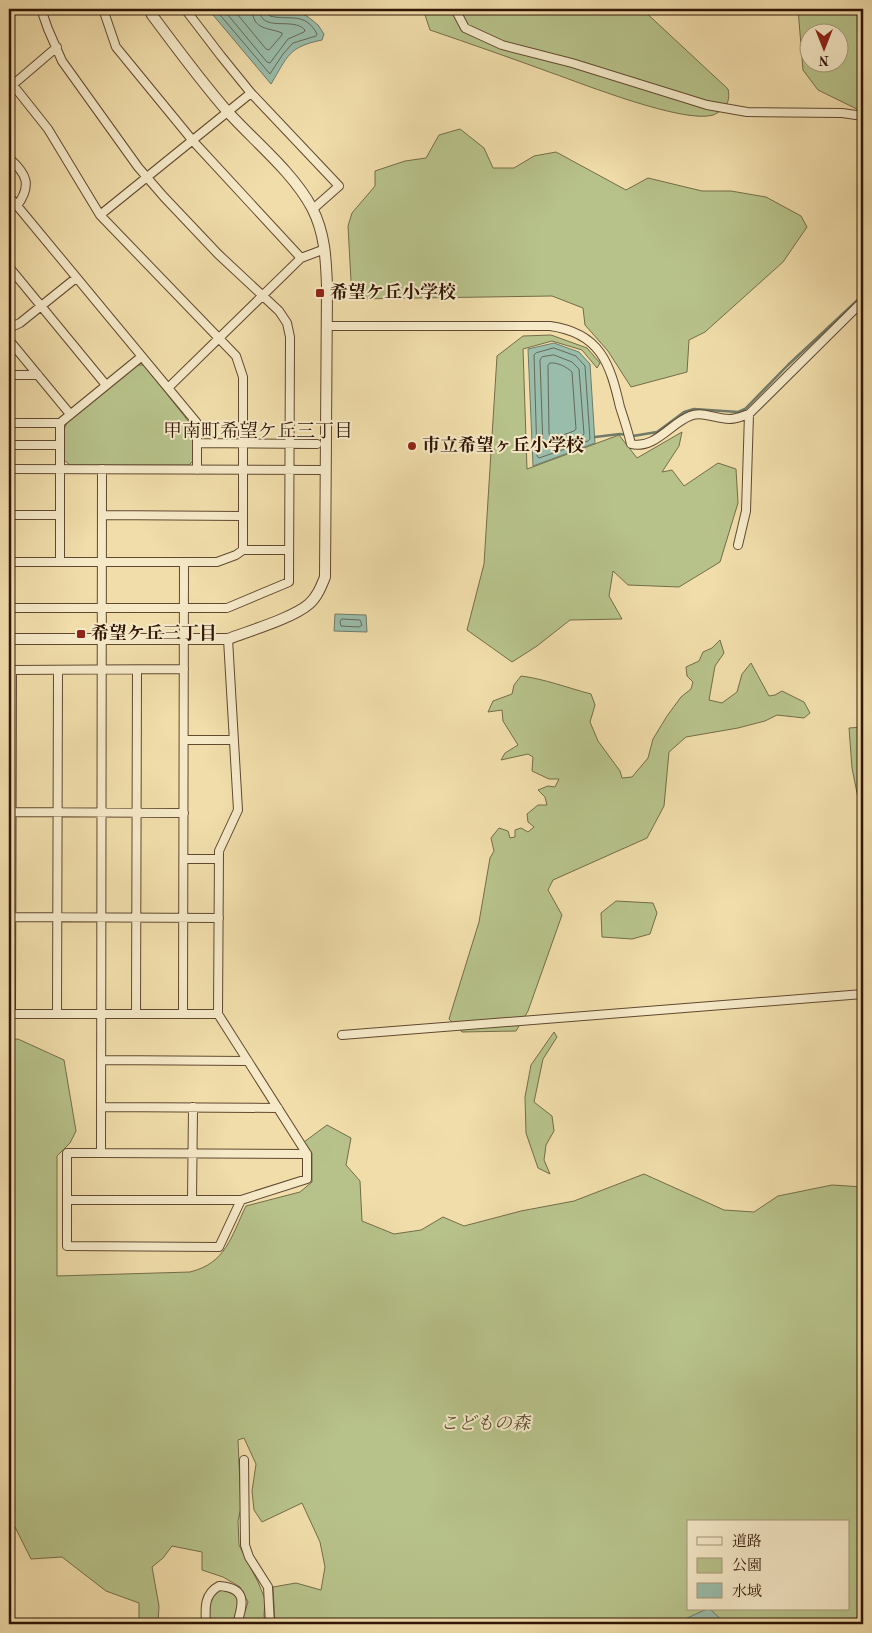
<svg xmlns="http://www.w3.org/2000/svg" width="872" height="1633" font-family="'Old Standard TT','Noto Serif JP',serif">
	<style>
		.green { fill: #b7c28a; stroke: #746c48; fill-rule: evenodd }
		.water { fill: #9abcaa; stroke: #707a68 }
		.lines { fill: none; stroke-linecap: round; stroke-linejoin: round }
		.shore { stroke: #666958; stroke-width: 1 }
		.stream { stroke: #707a68; stroke-width: 2.5 }
		.minor-casing { stroke: #61482f; stroke-width: 10 }
		.tertiary-casing { stroke: #61482f; stroke-width: 12 }
		.minor { stroke: #f5e9c8; stroke-width: 8 }
		.tertiary { stroke: #f5e9c8; stroke-width: 10 }
		.poi-dot { fill: #8f2418; stroke: #f5e9c8; stroke-width: 2 }
		.labels { text-anchor: middle; dominant-baseline: central; stroke-width: 4; stroke-linejoin: round; paint-order: stroke }
		.poi-label { font-size: 18px; font-weight: bold; fill: #311606; stroke: #f5e9c8; text-anchor: start }
		.park-label { font-size: 18px; font-style: italic; fill: #594a2e; stroke: #f5e9c8 }
		.neighbourhood-label { font-size: 19px; fill: #311606; stroke: #f5e9c8 }
	</style>
	<rect width="100%" height="100%" fill="#f0ddaa"/>
	<filter id="stains"><feTurbulence type="fractalNoise" baseFrequency=".004" numOctaves="4"/><feColorMatrix values="0 0 0 0 .2 0 0 0 0 .09 0 0 0 0 .02 0 0 0 .5 -.17"/></filter>
	<radialGradient id="worn" r=".72"><stop offset=".6" stop-color="#630" stop-opacity="0"/><stop offset="1" stop-color="#630" stop-opacity=".3"/></radialGradient>
	<path class="green" d="M 423,9 L 642,9 L 728,89 C 731,102 725,110 713,115 C 684,124 583,84 552,73 C 511,58 471,44 430,30 Z
		M 798,9 L 863,9 L 863,112 L 818,90 L 803,70 ZM 810,32 L 840,32 L 840,62 L 810,62 Z
		M 460,129 L 484,148 L 493,168 L 514,168 L 534,156 L 556,152 L 626,190 L 648,178 L 702,191 L 731,191 L 766,197 L 801,216 L 807,227 L 783,262 L 705,332 L 689,340 L 687,372 L 631,387 L 608,351 L 585,325 L 583,308 L 552,296 L 352,299 L 348,226 L 352,213 L 375,186 L 375,171 L 405,161 L 426,158 L 439,135 Z
		M 551,335 L 587,348 L 600,363 L 597,368 L 582,350 L 552,341 L 523,349 L 527,469 L 619,435 L 637,458 L 682,432 L 679,446 L 662,472 L 672,470 L 684,486 L 718,463 L 736,469 L 738,503 L 720,562 L 679,587 L 628,585 L 613,571 L 609,596 L 622,619 L 570,620 L 537,646 L 512,662 L 467,630 L 484,564 L 497,356 L 523,336 Z
		M 136,365 L 144,365 L 189,422 L 193,431 L 193,461 L 189,465 L 70,465 L 64,460 L 64,429 L 68,421 Z
		M 720,640 L 724,653 L 715,666 L 709,700 L 722,703 L 737,692 L 742,674 L 751,663 L 769,696 L 775,695 L 782,691 L 804,702 L 810,713 L 804,718 L 777,715 L 765,721 L 738,728 L 686,737 L 669,752 L 664,806 L 647,838 L 553,880 L 548,890 L 562,915 L 528,1011 L 516,1031 L 462,1032 L 449,1019 L 479,922 L 490,858 L 494,851 L 491,838 L 499,828 L 508,831 L 510,838 L 515,837 L 515,830 L 521,828 L 528,832 L 534,827 L 528,822 L 527,814 L 538,805 L 547,805 L 545,797 L 538,790 L 548,786 L 555,787 L 559,779 L 549,779 L 532,771 L 533,757 L 528,754 L 501,760 L 505,753 L 518,745 L 503,721 L 502,710 L 488,712 L 493,701 L 512,694 L 514,685 L 521,676 C 545,679 568,688 591,694 L 595,705 L 590,722 L 598,741 L 620,771 L 622,778 L 632,777 L 648,758 L 653,739 L 667,716 L 681,697 L 691,689 L 693,682 L 687,676 L 686,667 L 699,661 L 703,652 L 712,648 Z
		M 863,727 L 863,817 L 861,813 L 852,768 L 849,728 Z
		M 616,901 L 653,903 L 657,913 L 650,934 L 632,939 L 602,937 L 601,913 Z
		M 554,1032 L 557,1037 L 543,1059 L 534,1102 L 552,1116 L 554,1131 L 546,1145 L 544,1160 L 550,1174 L 538,1168 L 526,1133 L 525,1097 L 531,1065 Z
		M 18,1039 L 64,1060 L 76,1131 L 70,1143 L 57,1156 L 57,1276 L 190,1272 C 226,1263 231,1237 246,1206 L 300,1192 L 312,1182 L 312,1153 L 304,1142 L 327,1125 L 351,1138 L 346,1165 L 360,1181 L 362,1221 L 394,1234 L 421,1230 L 443,1217 L 464,1226 L 521,1211 L 574,1201 L 644,1174 L 724,1210 L 754,1212 L 778,1196 L 832,1185 L 863,1187 L 863,1624 L 275,1624 L 273,1587 L 296,1583 L 321,1590 L 325,1567 L 320,1542 L 302,1503 L 262,1522 L 254,1510 L 252,1491 L 256,1464 L 244,1438 L 238,1440 L 241,1508 L 238,1521 L 239,1545 L 258,1582 L 265,1599 L 264,1616 L 266,1624 L 241,1624 L 248,1602 L 240,1587 L 223,1577 L 202,1570 L 202,1552 L 172,1546 L 163,1558 L 152,1567 L 159,1606 L 158,1624 L 139,1624 L 139,1603 L 106,1591 L 62,1557 L 31,1559 L 15,1527 L 9,1529 L 9,1040 ZM 688,1522 L 848,1522 L 848,1609 L 688,1609 Z
		M 224,1589 L 236,1594 L 239,1606 L 233,1620 L 233,1624 L 209,1624 L 209,1598 L 215,1592 Z"/>
	<path class="water" d="M 208,9 L 263,9 L 276,12 L 298,12 L 307,16 L 318,25 L 324,34 L 322,40 C 288,47 288,56 271,84 Z
		M 554,343 L 579,352 L 590,364 L 595,443 L 533,466 L 528,349 Z
		M 335,614 L 366,615 L 367,632 L 334,631 Z
		M 707,1609 L 710,1609 L 726,1624 L 685,1624 L 685,1619 Z"/>
	<g class="lines">
		<path class="shore" d="M 215,9 L 270,74 L 283,54 L 293,43 L 316,36 L 317,34 C 305,11 289,21 270,16 L 266,13 L 265,9
			M 223,9 L 267,62 L 270,63 L 288,39 L 304,32 L 305,30 C 293,16 261,34 259,9
			M 233,9 L 266,49 L 269,50 L 282,35 L 282,33 C 268,27 253,31 252,9
			M 554,348 L 576,356 L 585,366 L 590,439 L 588,441 L 539,458 L 537,456 L 534,355 L 536,353 Z
			M 554,355 L 572,362 L 579,369 L 584,434 L 582,436 L 545,449 L 543,447 L 540,360 L 542,357 Z
			M 550,363 C 557,362 567,367 572,372 L 576,429 L 574,431 L 552,439 L 550,437 L 549,433 L 548,366 Z
			M 342,619 L 360,620 L 362,625 L 359,627 L 341,626 L 340,622 Z"/>
		<path class="stream" d="M 595,437 L 620,434 L 633,436 L 657,432 L 684,412 L 694,409 L 738,412 L 745,409 L 788,365 L 863,295"/>
		<defs>
			<path id="minor" d="M 103,9 L 116,47 L 193,141 L 301,258
				M 185,9 L 221,56 L 251,93 L 339,186 L 313,209
				M 455,9 L 465,28 L 502,45 L 572,63 L 707,105 L 747,112 L 842,113 L 863,116
				M 9,80 L 48,129 L 100,215 L 236,356 L 243,377 L 243,550
				M 9,88 L 57,47
				M 9,158 C 27,174 32,185 17,206
				M 9,196 L 197,423 L 197,470
				M 100,215 L 251,93
				M 9,267 L 106,385
				M 326,326 L 550,326 C 600,333 610,363 620,407 C 624,419 628,431 631,444 C 654,450 671,423 690,416 C 703,411 716,419 729,419 C 737,419 742,416 749,414 L 863,301
				M 9,328 L 20,323 L 76,278
				M 9,340 L 70,414
				M 9,375 L 38,375
				M 168,388 L 301,258 L 325,249
				M 9,423 L 60,423
				M 197,443 L 317,444
				M 9,445 L 60,445
				M 9,469 L 326,470
				M 102,469 L 101,1153 L 67,1153 L 67,1246 L 219,1247 L 241,1200 L 307,1179 L 307,1154 L 218,1014 L 219,851 L 238,810 L 228,639
				M 9,515 L 60,515
				M 102,515 L 243,516
				M 738,545 L 746,511 L 749,414
				M 9,562 L 217,562 L 236,555 L 243,550 L 289,550
				M 60,562 L 60,423 L 141,357
				M 9,608 L 227,608 L 289,582 L 290,337 L 287,323 L 279,311 L 218,254 L 164,197 L 138,167 L 62,61 L 48,29 L 41,9
				M 9,670 L 184,669
				M 184,740 L 234,740
				M 9,812 L 184,813
				M 184,859 L 218,859
				M 9,917 L 219,918
				M 9,1014 L 218,1014
				M 11,1014 L 12,670
				M 57,1014 L 58,670
				M 136,1014 L 137,670
				M 183,1014 L 184,562
				M 342,1035 L 863,994
				M 102,1060 L 248,1061
				M 102,1107 L 278,1108
				M 101,1153 L 307,1154
				M 67,1200 L 241,1200
				M 192,1200 L 193,1107
				M 244,1460 L 245,1545 L 249,1557 L 268,1587 L 270,1624
				M 206,1624 C 205,1608 204,1594 219,1586 C 248,1588 243,1604 237,1624"/>
			<path id="tertiary" d="M 9,639 L 228,639 C 249,631 293,618 309,604 C 317,597 321,587 325,577 L 327,286 C 326,259 325,233 312,208 C 293,172 254,141 227,111 C 200,80 176,47 152,15 L 150,9"/>
		</defs>
		<use href="#minor" class="minor-casing"/>
		<use href="#tertiary" class="tertiary-casing"/>
		<use href="#minor" class="minor"/>
		<use href="#tertiary" class="tertiary"/>
	</g>
	<g class="poi-dot">
		<rect x="315" y="288" width="10" height="10" rx="2.5"/>
		<circle cx="412" cy="446" r="5"/>
		<rect x="76" y="629" width="10" height="10" rx="2.5"/>
	</g>
	<g class="labels">
		<g class="poi-label">
			<text x="330" y="293">希望ケ丘小学校</text>
			<text x="422" y="446">市立希望ヶ丘小学校</text>
			<text x="91" y="634">希望ケ丘三丁目</text>
		</g>
		<g class="park-label">
			<text x="485" y="1424">こどもの森</text>
		</g>
		<g class="neighbourhood-label">
			<text x="258" y="432">甲南町希望ケ丘三丁目</text>
		</g>
	</g>
	<rect width="872" height="1633" fill="none" stroke="#f0ddaa" stroke-width="30"/>
	<rect x="10" y="10" width="852" height="1613" fill="none" stroke="#311606" stroke-width="2.5"/>
	<rect x="15" y="15" width="842" height="1603" fill="none" stroke="#311606"/>
	<rect x="687" y="1520" width="162" height="90" fill="#f5e9c8" stroke="#a7957a"/>
	<rect x="697" y="1537" width="25" height="8" fill="#f5e9c8" stroke="#a7957a"/>
	<text x="732" y="1546" font-size="15" fill="#311606">道路</text>
	<rect x="697" y="1558" width="25" height="15" fill="#b7c28a" stroke="#a7957a"/>
	<text x="732" y="1570" font-size="15" fill="#311606">公園</text>
	<rect x="697" y="1583" width="25" height="15" fill="#9abcaa" stroke="#a7957a"/>
	<text x="732" y="1596" font-size="15" fill="#311606">水域</text>
	<g transform="translate(824 48) rotate(180)"><circle r="24" fill="#f5e9c8" stroke="#a7957a"/>
	<path d="M0-4L9 19L0 12L-9 19Z" fill="#8f2418"/>
	<text y="-8" font-size="14" font-weight="bold" text-anchor="middle" fill="#311606">N</text>
	</g>
	<rect width="100%" height="100%" filter="url(#stains)"/>
	<rect width="100%" height="100%" fill="url(#worn)"/>
</svg>
